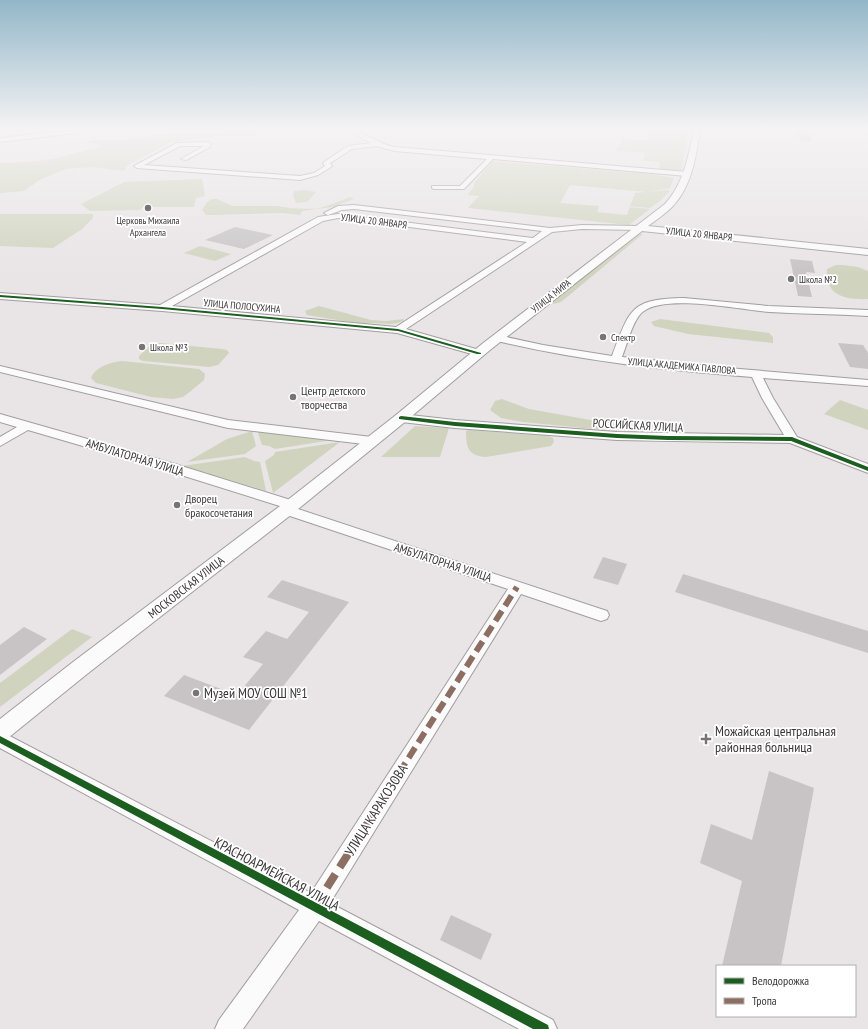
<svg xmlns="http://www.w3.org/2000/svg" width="868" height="1029" font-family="'PT Sans Narrow',sans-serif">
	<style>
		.green { fill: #d0d4bf }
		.building { fill: #c8c4c6 }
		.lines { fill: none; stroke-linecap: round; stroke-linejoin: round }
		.minor-casing { stroke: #a29ea0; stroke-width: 2 }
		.major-casing { stroke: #a29ea0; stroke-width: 2 }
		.minor { fill: #fcfbfb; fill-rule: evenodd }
		.major { fill: #fcfbfb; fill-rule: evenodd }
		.quiet-far1 { stroke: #8d6e63; stroke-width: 6; stroke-dasharray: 12 6; stroke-linecap: butt }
		.quiet { stroke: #8d6e63; stroke-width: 8; stroke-dasharray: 16 8; stroke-linecap: butt }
		.cycleway-casing { stroke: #fff; stroke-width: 2 }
		.cycleway { fill: #1b5e20; fill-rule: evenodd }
		.poi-dot { fill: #777475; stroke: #fff; stroke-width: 1.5 }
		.labels { text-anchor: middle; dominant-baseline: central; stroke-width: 3.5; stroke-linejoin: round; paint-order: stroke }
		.far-poi-label { font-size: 10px; fill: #3a3738; stroke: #fff; text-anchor: start }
		.far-street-label { font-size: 10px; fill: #3a3738; stroke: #fff }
		.poi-label { font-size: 12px; fill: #3a3738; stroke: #fff; text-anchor: start }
		.street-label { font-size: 12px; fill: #3a3738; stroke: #fff }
		.near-poi-label { font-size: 14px; fill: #3a3738; stroke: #fff; text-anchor: start }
		.near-street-label { font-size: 14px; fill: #3a3738; stroke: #fff }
	</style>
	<rect width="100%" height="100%" fill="#e9e4e6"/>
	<path class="green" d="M 234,130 L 325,130 L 316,131 L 280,131 L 247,136 L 216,136 L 176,142 L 170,143 L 126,166 L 126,169 L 122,171 L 91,167 L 66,169 L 41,179 L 24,191 L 0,193 L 0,163 L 27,162 L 53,159 L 100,147 L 100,145 L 84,142 L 97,139 L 104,140 L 122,140 L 159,134 L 228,132 Z
		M 645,130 L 686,130 L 685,131 L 688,133 L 681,171 L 659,170 L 660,162 L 643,161 L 645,153 L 617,151 L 622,139 L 648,140 L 652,130 Z
		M 493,161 L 651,174 L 674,178 L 670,188 L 647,192 L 570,185 L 560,203 L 599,206 L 597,212 L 627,215 L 630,207 L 650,209 L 629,225 L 468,208 L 479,196 L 467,195 L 474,187 L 474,183 Z
		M 202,179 L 205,196 L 196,198 L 194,207 L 143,207 L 140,210 L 90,211 L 81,204 L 124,182 Z
		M 305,190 L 316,192 L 307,202 L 296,203 L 293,195 L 294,191 Z
		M 667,190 L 670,191 L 660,201 L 650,208 L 630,206 L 635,193 Z
		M 350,197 L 354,199 L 333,207 L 302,211 L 300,215 L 282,213 L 213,215 L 206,215 L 202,210 L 207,202 L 212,199 L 217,199 L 233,206 L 278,206 C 283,208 315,210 320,208 C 330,205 340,201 350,197 Z
		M 0,214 L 93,214 L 93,218 L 82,229 L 53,248 L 0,246 Z
		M 639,234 L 643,234 L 561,302 L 553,304 L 551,302 Z
		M 200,246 L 231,254 L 215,261 L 184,253 Z
		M 843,265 L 858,267 L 868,271 L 868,299 C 845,300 825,296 827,269 L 836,265 Z
		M 319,306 L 371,320 L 386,321 L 404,319 L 403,321 C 392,326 384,323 372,323 C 350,324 329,318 307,315 L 305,311 Z
		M 660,319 L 769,333 L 773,337 L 773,343 L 688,334 L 654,326 L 651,322 Z
		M 160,343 L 222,349 L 227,350 L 229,353 L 218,365 L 209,367 L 143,361 L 139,359 L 139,356 L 151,345 Z
		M 122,361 L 199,369 L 205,374 L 204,380 L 191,391 L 183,397 L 173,399 L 151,397 L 96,383 L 91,378 C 95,367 111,362 122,361 Z
		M 502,399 L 529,409 L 596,421 L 605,426 L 603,430 L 523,422 L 501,418 L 490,410 L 495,401 Z
		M 840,400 L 868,410 L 868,430 L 824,414 Z
		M 415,426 L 449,428 L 440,457 L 381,457 Z
		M 257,430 L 339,439 L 275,449 L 269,446 L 262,445 Z
		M 469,430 L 548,436 L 553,438 L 554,442 L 551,446 L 486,457 C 468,456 466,447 466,431 Z
		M 252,431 L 256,446 L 245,454 L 187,462 L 227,439 Z
		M 340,442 L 273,493 L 265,461 L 274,455 L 275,452 Z
		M 245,457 L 254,461 L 260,462 L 266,491 L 182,466 Z
		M 72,629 L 92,637 L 0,707 L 0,683 Z"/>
	<path class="building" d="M 797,130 L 808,130 L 812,142 L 800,141 Z
		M 235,227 L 273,235 L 244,249 L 205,240 Z
		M 790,259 L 812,261 L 815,273 L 806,272 L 812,297 L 798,296 Z
		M 838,343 L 863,345 L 868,353 L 868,369 L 850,367 Z
		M 603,557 L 627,564 L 618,585 L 593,578 Z
		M 683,574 L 868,631 L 868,653 L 675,592 Z
		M 282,580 L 349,602 L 249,730 L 164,696 L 184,675 L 237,695 L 263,664 L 243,657 L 266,631 L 287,639 L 309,612 L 267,597 Z
		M 24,627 L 47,639 L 0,675 L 0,645 Z
		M 769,771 L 814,788 L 781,966 L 722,966 L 742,881 L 700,863 L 711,824 L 752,840 Z
		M 451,915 L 492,934 L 481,960 L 440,940 Z"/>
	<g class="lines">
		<defs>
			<path id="minor" d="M 73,130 L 75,131 L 75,133 L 0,142 L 0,138 Z
				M 348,130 C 360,129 380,145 395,147 L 687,172 L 690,174 L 687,176 L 493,159 L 464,189 L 434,189 L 432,188 L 432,186 L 460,186 L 487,159 L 395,151 L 376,146 L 352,149 L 330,163 L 332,166 L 331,167 L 318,175 L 300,180 L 137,168 L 134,166 L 177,143 L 208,142 L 211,144 L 210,147 L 186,160 L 181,159 L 204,146 L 180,146 L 144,165 L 300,176 L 314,173 L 325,166 L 323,163 L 324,162 L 348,146 L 371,143 Z
				M 354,205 L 550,228 L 582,225 L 640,226 L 644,228 L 640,230 L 582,229 L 552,232 L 406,329 L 483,351 L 484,353 L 483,355 L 479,356 L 397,333 L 162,311 L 0,299 L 0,293 L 160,305 L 318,217 L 338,214 L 533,238 L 542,231 L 354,209 L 342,210 L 328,215 L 324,213 L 338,206 ZM 338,218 L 527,242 L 396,327 L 172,306 L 323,221 Z
				M 684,298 L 768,306 L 868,310 L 868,316 C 835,314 803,314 770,312 C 742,310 667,294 644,311 C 633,318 627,345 622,357 L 728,368 L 868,380 L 868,386 L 763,378 L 773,398 L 797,437 L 868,464 L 868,473 L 790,443 L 617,440 L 455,428 L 401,422 L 397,421 L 395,418 L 397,415 L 401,414 L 455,420 L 617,432 L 784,435 L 762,398 L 752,377 C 665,370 578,361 493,340 L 492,338 L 497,335 L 543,345 L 612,356 C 630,309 630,299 684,298 Z
				M 0,366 L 228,420 L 372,437 L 376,438 L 378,441 L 376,444 L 372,445 L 228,428 L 0,372 Z
				M 0,414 L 175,464 L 297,502 L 299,505 L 295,508 L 607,611 L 609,615 L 607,619 L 601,621 L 521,594 L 330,903 L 553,1020 L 557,1029 L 519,1029 L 319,921 L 243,1029 L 215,1029 L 219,1020 L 299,910 L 0,748 L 0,731 L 311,893 L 508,589 L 281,513 L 279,510 L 283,507 L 165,470 L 28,430 L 0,446 L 0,437 L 17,427 L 0,422 Z"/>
			<path id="major" d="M 694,130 L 700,130 C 696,157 692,186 672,207 C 665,214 656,220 648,226 L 868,249 L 868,255 L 642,231 L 490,350 L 406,421 L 292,514 L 87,674 L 8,738 L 0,741 L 0,719 L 73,662 L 280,506 L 396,415 L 482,344 L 665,204 C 684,183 688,157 694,130 Z"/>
		</defs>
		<use href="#minor" class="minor-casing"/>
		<use href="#major" class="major-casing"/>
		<use href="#minor" class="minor"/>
		<use href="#major" class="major"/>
		<path class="quiet-far1" d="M 399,773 L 517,587"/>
		<path class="quiet" d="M 314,908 L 400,772"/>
		<defs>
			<path id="cycleway" d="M 0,295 L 162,307 L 398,329 L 481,353 L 481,354 L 477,354 L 398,331 L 162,309 L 0,297 Z
				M 401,416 L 455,422 L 617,434 L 668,436 L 792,437 L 868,467 L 868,471 L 791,441 L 668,440 L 617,438 L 455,426 L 399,419 L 399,417 Z
				M 0,736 L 548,1025 L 549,1029 L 533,1029 L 0,743 Z"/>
		</defs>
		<use href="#cycleway" class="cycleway-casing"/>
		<use href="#cycleway" class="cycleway"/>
	</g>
	<linearGradient id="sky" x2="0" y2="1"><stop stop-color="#93b7c8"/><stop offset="0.47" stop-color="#f5f3f4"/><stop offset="1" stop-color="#f5f3f4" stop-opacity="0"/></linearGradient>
	<rect width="868" height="274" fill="url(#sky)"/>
	<g class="poi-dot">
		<circle cx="148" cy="208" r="4"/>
		<circle cx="791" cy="279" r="4"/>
		<circle cx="603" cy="337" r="4"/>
		<circle cx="142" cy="347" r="4"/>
		<circle cx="293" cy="397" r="4"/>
		<circle cx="177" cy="505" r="4"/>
		<circle cx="196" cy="693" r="4"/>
		<path d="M704 733h4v4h4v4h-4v4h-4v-4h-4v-4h4z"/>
	</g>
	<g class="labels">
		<g class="far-poi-label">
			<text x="148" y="220" text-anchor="middle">Церковь Михаила<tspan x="148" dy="12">Архангела</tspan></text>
			<text x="799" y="279">Школа №2</text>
			<text x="611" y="337">Спектр</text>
			<text x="150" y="347">Школа №3</text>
		</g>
		<g class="far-street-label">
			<text transform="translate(374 221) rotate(7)">УЛИЦА 20 ЯНВАРЯ</text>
			<text transform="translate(699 234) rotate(6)">УЛИЦА 20 ЯНВАРЯ</text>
			<text transform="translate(551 296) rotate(-38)">УЛИЦА МИРА</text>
			<text transform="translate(242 306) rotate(5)">УЛИЦА ПОЛОСУХИНА</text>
			<text transform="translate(682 366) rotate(5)">УЛИЦА АКАДЕМИКА ПАВЛОВА</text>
		</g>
		<g class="poi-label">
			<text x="301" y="390">Центр детского<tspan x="301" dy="14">творчества</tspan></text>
			<text x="185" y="498">Дворец<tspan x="185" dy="14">бракосочетания</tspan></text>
		</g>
		<g class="street-label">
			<text transform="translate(638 425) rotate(3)">РОССИЙСКАЯ УЛИЦА</text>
			<text transform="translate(135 457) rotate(17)">АМБУЛАТОРНАЯ УЛИЦА</text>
			<text transform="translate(443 562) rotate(18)">АМБУЛАТОРНАЯ УЛИЦА</text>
			<text transform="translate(186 587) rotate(-38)">МОСКОВСКАЯ УЛИЦА</text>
		</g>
		<g class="near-poi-label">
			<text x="204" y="693">Музей МОУ СОШ №1</text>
			<text x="715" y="731">Можайская центральная<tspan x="715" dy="16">районная больница</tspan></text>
		</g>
		<g class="near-street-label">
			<text transform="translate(376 810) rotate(-58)">УЛИЦА КАРАКОЗОВА</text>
			<text transform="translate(277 874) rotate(28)">КРАСНОАРМЕЙСКАЯ УЛИЦА</text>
		</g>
	</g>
	<rect x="716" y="965" width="140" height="52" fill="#ffffff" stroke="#b0afaf"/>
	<rect x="724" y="978" width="20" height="6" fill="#1b5e20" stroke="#b0afaf"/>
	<text x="752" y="985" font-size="12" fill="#3a3738">Велодорожка</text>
	<rect x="724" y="998" width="20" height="6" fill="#8d6e63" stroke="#b0afaf"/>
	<text x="752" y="1005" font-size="12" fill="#3a3738">Тропа</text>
</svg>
